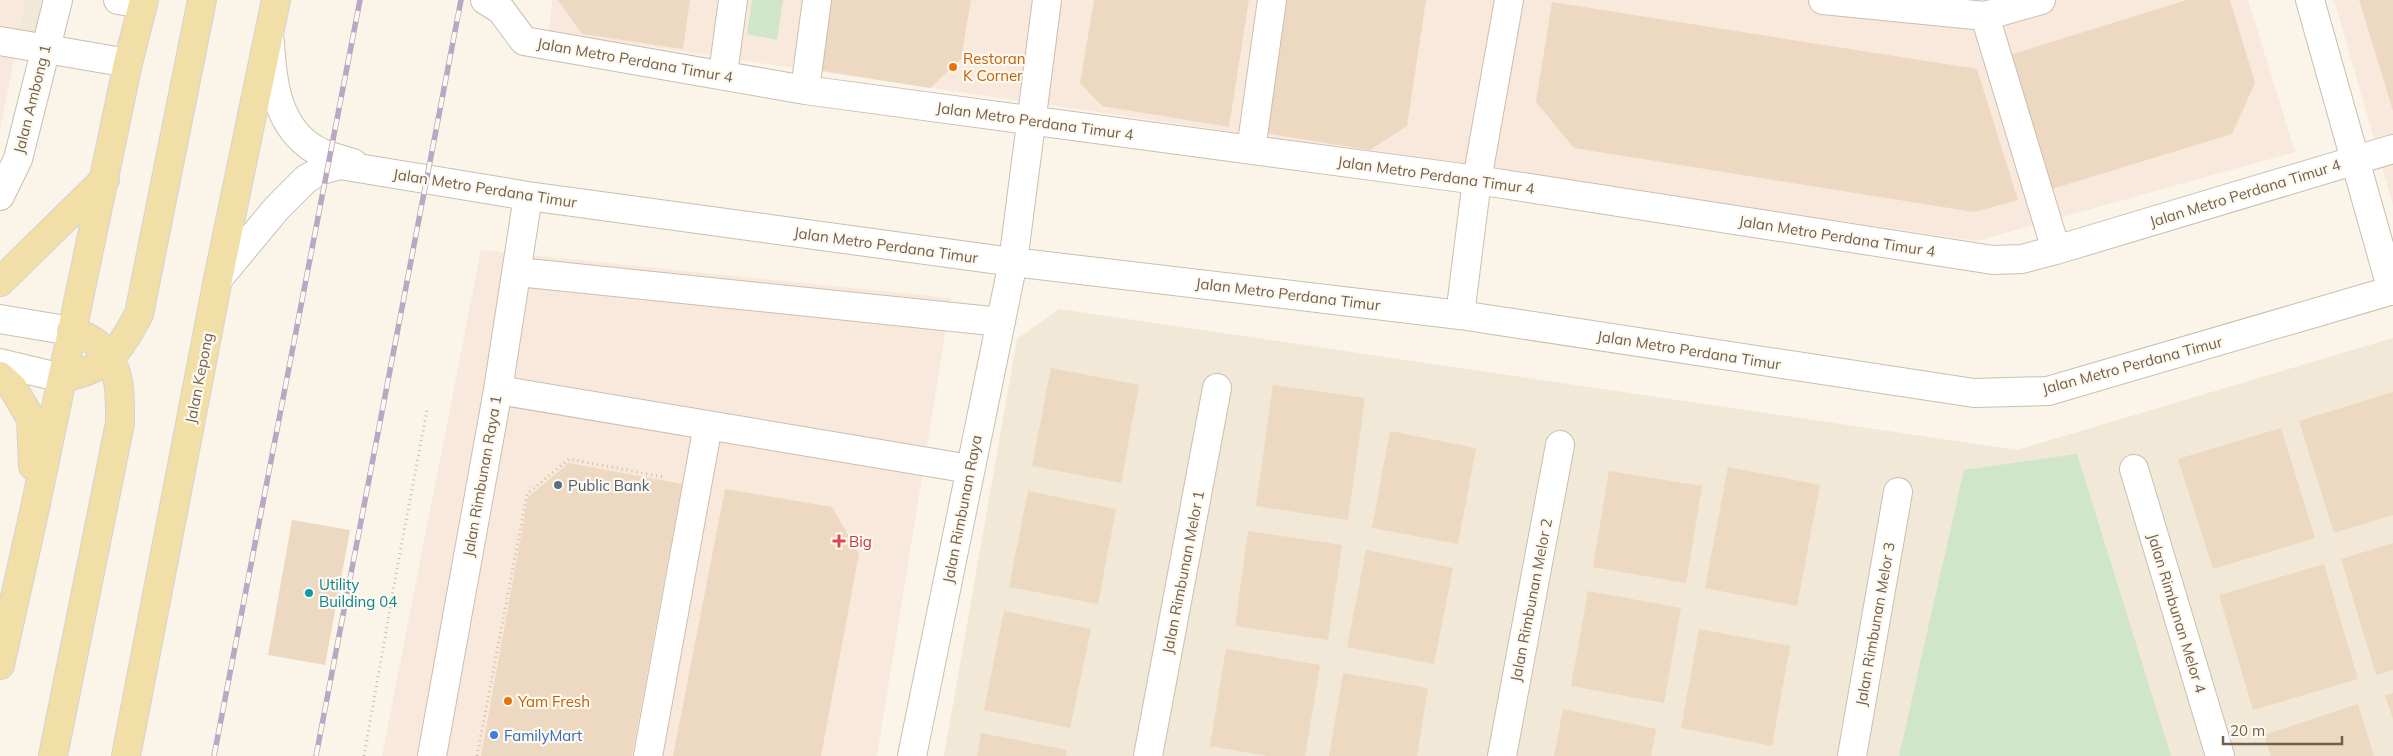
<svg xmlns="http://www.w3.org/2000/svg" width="2393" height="756" font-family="Mulish,sans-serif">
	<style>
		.residential { fill: #f1e8d7 }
		.commercial { fill: #f9e9dd }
		.green { fill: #d0e6c8 }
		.building { fill: #edd8c2 }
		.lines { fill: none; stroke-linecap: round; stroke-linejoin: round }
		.minor-casing { stroke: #cbbeaf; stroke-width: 30 }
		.major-casing { stroke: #d7d2ce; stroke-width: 30 }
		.path { stroke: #d1bca5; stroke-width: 3; stroke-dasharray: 1 4; stroke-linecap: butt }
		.minor { stroke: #fff; stroke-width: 28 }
		.major { stroke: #f2dfa7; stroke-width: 28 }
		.rail-casing { stroke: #b9a7c3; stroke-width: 5.5 }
		.rail { stroke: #fdf9ee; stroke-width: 4; stroke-dasharray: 11; stroke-linecap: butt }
		.food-dot { fill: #e8710a; stroke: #fdf9ee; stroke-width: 2 }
		.service-dot { fill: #5c6f8a; stroke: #fdf9ee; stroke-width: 2 }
		.health-dot { fill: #e0444e; stroke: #fdf9ee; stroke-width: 2 }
		.culture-dot { fill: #0f9aa8; stroke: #fdf9ee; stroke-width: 2 }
		.shop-dot { fill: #3f7fe0; stroke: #fdf9ee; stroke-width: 2 }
		.labels { text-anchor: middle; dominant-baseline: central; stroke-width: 4.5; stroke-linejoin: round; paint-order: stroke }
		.food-label { font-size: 15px; fill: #c56008; stroke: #fdf9ee; text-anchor: start }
		.street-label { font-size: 15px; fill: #715f4f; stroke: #fdf9ee }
		.service-label { font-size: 15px; fill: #4e5e75; stroke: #fdf9ee; text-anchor: start }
		.health-label { font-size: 15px; fill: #be3a42; stroke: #fdf9ee; text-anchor: start }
		.culture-label { font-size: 15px; fill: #0d838f; stroke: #fdf9ee; text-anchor: start }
		.shop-label { font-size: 15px; fill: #366cbe; stroke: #fdf9ee; text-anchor: start }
	</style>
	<rect width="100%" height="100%" fill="#faf5e8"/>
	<path class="residential" d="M 0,0 L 42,0 L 36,33 L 0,25 Z
		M 1059,309 L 2017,450 L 2393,338 L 2393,756 L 944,756 L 1017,339 Z"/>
	<path class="commercial" d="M 0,0 L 26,0 L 0,129 Z
		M 552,0 L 2248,0 L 2295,152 L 1977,241 L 549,32 Z
		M 2334,0 L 2393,0 L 2393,205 Z
		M 481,250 L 951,298 L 877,756 L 382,756 Z"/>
	<path class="green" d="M 752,0 L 783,0 L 777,40 L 747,34 Z
		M 2077,454 L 2171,756 L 1899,756 L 1964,470 Z"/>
	<path class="building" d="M 558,0 L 690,0 L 683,49 L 582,34 Z
		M 828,0 L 971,0 L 961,59 L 930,88 L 817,70 Z
		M 1094,0 L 1249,0 L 1229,127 L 1102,106 L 1080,83 Z
		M 1278,0 L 1426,0 L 1407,126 L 1370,150 L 1257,132 Z
		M 2187,0 L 2230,0 L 2255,83 L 2232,134 L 2045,191 L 2003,57 Z
		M 2359,0 L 2393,0 L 2393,111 Z
		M 1552,2 L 1977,69 L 2018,200 L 1974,212 L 1574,148 L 1536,102 Z
		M 1051,368 L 1139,385 L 1121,483 L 1032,466 Z
		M 1273,385 L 1365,398 L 1348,520 L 1256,506 Z
		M 2393,392 L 2393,515 L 2334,533 L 2299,421 Z
		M 2281,428 L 2315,538 L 2213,569 L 2178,459 Z
		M 1390,431 L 1476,448 L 1458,544 L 1372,528 Z
		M 569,463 L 682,484 L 632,756 L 481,756 L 528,497 Z
		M 1728,467 L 1820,485 L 1797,606 L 1705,588 Z
		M 1609,471 L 1702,486 L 1686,583 L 1593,567 Z
		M 725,489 L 832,507 L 859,554 L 821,756 L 673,756 Z
		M 1028,491 L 1116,509 L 1098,604 L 1009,587 Z
		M 292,520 L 350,530 L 325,665 L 268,655 Z
		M 1248,531 L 1342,545 L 1328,640 L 1235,626 Z
		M 2393,543 L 2393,670 L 2376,675 L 2341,559 Z
		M 1366,550 L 1453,568 L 1434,664 L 1347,647 Z
		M 2324,564 L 2358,679 L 2253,710 L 2219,595 Z
		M 1588,591 L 1681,608 L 1664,703 L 1571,686 Z
		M 1004,611 L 1091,629 L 1070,728 L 984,710 Z
		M 1699,629 L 1790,646 L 1772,746 L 1681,728 Z
		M 1226,649 L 1320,665 L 1305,756 L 1268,756 L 1210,746 Z
		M 1343,673 L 1428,688 L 1417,756 L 1329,756 Z
		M 2393,693 L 2393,719 L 2385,695 Z
		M 2358,704 L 2374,756 L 2271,756 L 2264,735 Z
		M 1563,709 L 1656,729 L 1651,756 L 1554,756 Z
		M 981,733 L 1067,750 L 1066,756 L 977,756 Z"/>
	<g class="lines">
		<defs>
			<path id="minor" d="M 118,0 L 143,4
				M 485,0 L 501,10 L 524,41 L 805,90 L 1477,180 L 1993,260 L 2022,259 L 2056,250 L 2393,149
				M 1823,0 L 1985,16 L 2041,0
				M 2310,0 L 2392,291
				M 1985,16 L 2056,250
				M 0,41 L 128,63
				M 270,42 C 272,78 276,120 307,144 C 320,155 337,158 353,163
				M 723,74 L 733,0
				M 805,90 L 817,0
				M 1251,150 L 1272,0
				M 0,196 L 18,159 L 58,0
				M 518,272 L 1001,322
				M 218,279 L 277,208 L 306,179 L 322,170 L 340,165 L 528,196 L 1013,262 L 1460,315 L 1974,393 L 2048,391 L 2393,290
				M 1460,315 L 1477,180 L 1509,0
				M 0,319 L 71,331
				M 0,363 L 62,378
				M 498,390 L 970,469
				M 2134,469 L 2220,756
				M 432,756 L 498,390 L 528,196
				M 648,756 L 708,425
				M 912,756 L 1013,262 L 1047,0
				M 1148,756 L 1217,388
				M 1502,756 L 1560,445
				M 1852,756 L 1898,492"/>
			<path id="major" d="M 0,282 L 105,179
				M 0,376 L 13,388 L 31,419 L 33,466
				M 62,378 C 109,368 117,354 139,314 L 202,0
				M 0,665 L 35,508 L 128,63 L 144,0
				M 53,756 L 120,423 C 120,391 122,367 96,343 C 90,337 79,334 71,331
				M 126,756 L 218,279 L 276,0"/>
		</defs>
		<use href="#minor" class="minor-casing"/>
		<use href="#major" class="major-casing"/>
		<path class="path" d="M 364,756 L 399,558 L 427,410
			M 477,756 L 527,494 L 569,459 L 664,477"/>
		<use href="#minor" class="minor"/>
		<use href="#major" class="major"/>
		<defs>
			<path id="rail" d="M 214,756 L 360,0
				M 316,756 L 461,0"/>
		</defs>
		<use href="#rail" class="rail-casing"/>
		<use href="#rail" class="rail"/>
	</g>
	<g class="food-dot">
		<circle cx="953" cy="67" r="5"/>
		<circle cx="508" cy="701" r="5"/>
	</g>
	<circle class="service-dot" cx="558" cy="485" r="5"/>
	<path class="health-dot" d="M836.5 533.5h5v5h5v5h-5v5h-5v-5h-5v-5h5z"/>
	<circle class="culture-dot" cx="309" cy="593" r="5"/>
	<circle class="shop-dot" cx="494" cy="735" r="5"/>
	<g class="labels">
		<g class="food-label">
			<text x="963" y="58">Restoran<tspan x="963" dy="17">K Corner</tspan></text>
			<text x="518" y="701">Yam Fresh</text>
		</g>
		<g class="street-label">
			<text transform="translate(635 60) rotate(10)">Jalan Metro Perdana Timur 4</text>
			<text transform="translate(32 99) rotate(-76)">Jalan Ambong 1</text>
			<text transform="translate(1035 121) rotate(8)">Jalan Metro Perdana Timur 4</text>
			<text transform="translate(1436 175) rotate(8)">Jalan Metro Perdana Timur 4</text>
			<text transform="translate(485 188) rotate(9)">Jalan Metro Perdana Timur</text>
			<text transform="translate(2245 193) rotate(-17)">Jalan Metro Perdana Timur 4</text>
			<text transform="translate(1837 236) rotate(9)">Jalan Metro Perdana Timur 4</text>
			<text transform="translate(886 245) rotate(8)">Jalan Metro Perdana Timur</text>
			<text transform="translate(1288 294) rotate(7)">Jalan Metro Perdana Timur</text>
			<text transform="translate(1689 350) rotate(9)">Jalan Metro Perdana Timur</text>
			<text transform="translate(2132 365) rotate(-15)">Jalan Metro Perdana Timur</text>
			<text transform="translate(199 378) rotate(-79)">Jalan Kepong</text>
			<text transform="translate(482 476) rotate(-80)">Jalan Rimbunan Raya 1</text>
			<text transform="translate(962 509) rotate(-79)">Jalan Rimbunan Raya</text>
			<text transform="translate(1183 572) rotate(-79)">Jalan Rimbunan Melor 1</text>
			<text transform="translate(1531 600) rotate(-79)">Jalan Rimbunan Melor 2</text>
			<text transform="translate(2177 613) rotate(73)">Jalan Rimbunan Melor 4</text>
			<text transform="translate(1875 624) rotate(-80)">Jalan Rimbunan Melor 3</text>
		</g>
		<g class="service-label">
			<text x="568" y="485">Public Bank</text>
		</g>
		<g class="health-label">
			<text x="849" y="541">Big</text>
		</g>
		<g class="culture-label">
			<text x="319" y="584">Utility<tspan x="319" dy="17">Building 04</tspan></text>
		</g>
		<g class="shop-label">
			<text x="504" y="735">FamilyMart</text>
		</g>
	</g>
	<path d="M2223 736v8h119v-8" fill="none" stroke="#715f4f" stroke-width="2.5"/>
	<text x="2230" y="736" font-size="15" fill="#715f4f" stroke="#fdf9ee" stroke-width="4" paint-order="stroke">20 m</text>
</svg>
